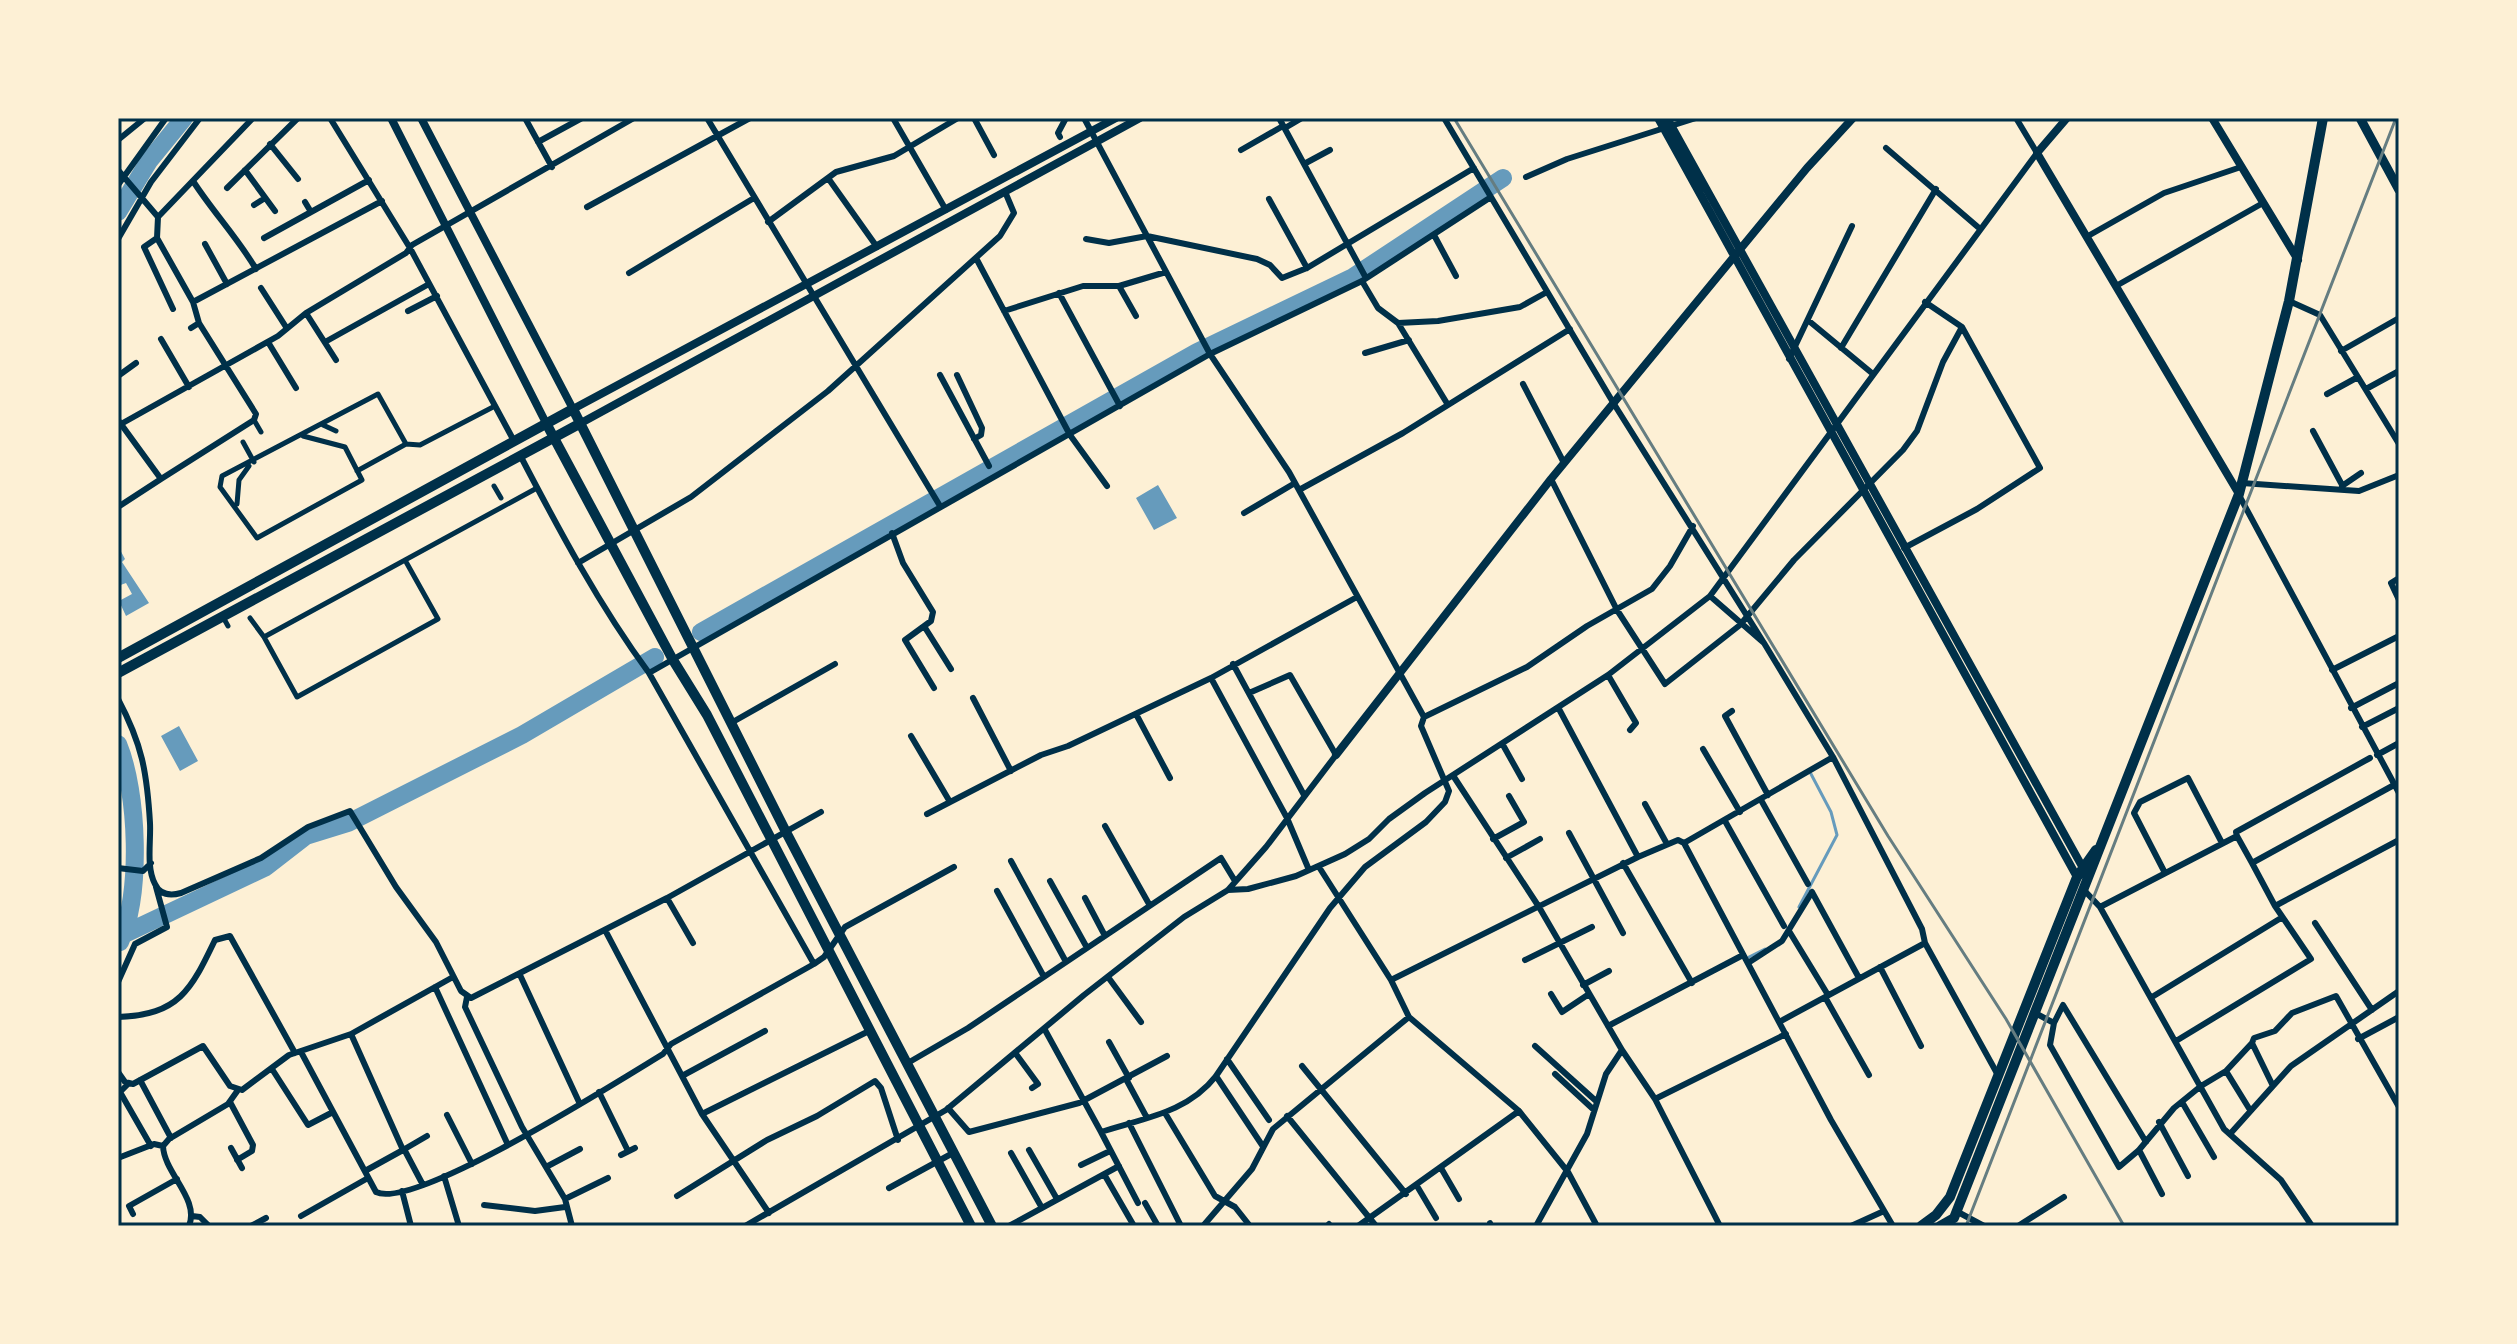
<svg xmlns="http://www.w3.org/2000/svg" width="2517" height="1344" font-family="Helvetica,sans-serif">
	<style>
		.water { fill: #669bbc }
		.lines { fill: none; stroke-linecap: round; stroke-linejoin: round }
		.stream { stroke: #669bbc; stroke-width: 3 }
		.river { stroke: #669bbc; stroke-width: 18 }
		.pedestrian { stroke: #003049; stroke-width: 5 }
		.minor { stroke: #003049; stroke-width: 6 }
		.tertiary { stroke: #003049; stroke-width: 8 }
		.secondary { stroke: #003049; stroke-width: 9 }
		.primary { stroke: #003049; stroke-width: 10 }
		.rail { stroke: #657d81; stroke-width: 3 }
		.neatline { fill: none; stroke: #003049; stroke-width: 3 }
	</style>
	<rect width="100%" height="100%" fill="#fdf0d5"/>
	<path class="water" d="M 1158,485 L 1177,518 L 1154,530 L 1136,498 Z
		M 118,546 L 125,559 L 122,562 L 149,603 L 126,616 L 119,601 L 132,594 L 126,583 L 118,586 Z
		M 179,726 L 198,761 L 180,771 L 161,736 Z"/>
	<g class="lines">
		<path class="stream" d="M 1799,907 L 1837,835 L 1831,812 L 1811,774
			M 1749,957 L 1765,949"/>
		<path class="river" d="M 118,212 L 149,161 L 184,118
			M 701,632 L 1197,352 L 1353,277 L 1503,178
			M 118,744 C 138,792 142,894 120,942
			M 118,937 L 266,867 L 306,836 L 348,823 L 522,735 L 655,657"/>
		<path class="pedestrian" d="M 254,420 L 261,432
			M 323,425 L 336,431
			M 303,436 L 345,447 L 362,480 L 257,538 L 220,487 L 222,476 L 378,394 L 406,444 L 357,471
			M 243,442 L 254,462
			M 406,444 L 420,445 L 495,406
			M 494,486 L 501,498
			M 237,504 L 239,480 L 249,466
			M 405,560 L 438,619 L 297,697 L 264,637 L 537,488
			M 223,617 L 228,626
			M 250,618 L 264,637"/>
		<path class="minor" d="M 253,118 L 158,217 L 157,238 L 193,302 L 382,201
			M 330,118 L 410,248 L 514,441
			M 525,118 L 552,167
			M 707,118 L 940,506
			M 893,118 L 946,210
			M 974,118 L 994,155
			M 1279,118 L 1366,278
			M 1444,118 L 1614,404 L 1764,643
			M 1285,128 L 1302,118
			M 1060,137 L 1058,133 L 1066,118
			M 118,140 L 145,118
			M 538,142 L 582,118
			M 270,144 L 298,179
			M 1886,148 L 1979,228
			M 1241,150 L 1283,126
			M 1304,164 L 1330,150
			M 118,170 L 158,217
			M 245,170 L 275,211
			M 1526,177 L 1567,159 L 1696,118
			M 828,178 L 877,247
			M 193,181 C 213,212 237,237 256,269
			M 118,185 L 166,118
			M 227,188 L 298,118
			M 1269,199 L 1307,268
			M 305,202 L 311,212
			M 254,205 L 265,198
			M 587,207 L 750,118
			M 768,222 L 836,172 L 894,156 L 958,118
			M 1434,235 L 1456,276
			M 2088,236 L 2164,193 L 2241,167
			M 157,238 L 144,247 L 173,309
			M 264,238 L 369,180
			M 118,239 L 151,182 L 200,118
			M 1086,239 L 1109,243 L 1147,236 L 1257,259 L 1270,265 L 1282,278 L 1307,268 L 1474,168
			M 205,244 L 227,284
			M 976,258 L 1070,435 L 1107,486
			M 629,273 L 754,198
			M 1362,281 L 1378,308 L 1398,323 L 1438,321 L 1520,307 L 1547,292
			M 1119,286 L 1136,316
			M 2116,286 L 2263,203
			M 261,288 L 286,327
			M 1059,293 L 1120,406
			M 2289,301 L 2320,315 L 2399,444
			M 193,302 L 199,323
			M 408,311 L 437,296
			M 1004,311 L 1083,286 L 1119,286 L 1166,272
			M 306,313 L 336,360
			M 1809,321 L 1873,374
			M 1398,323 L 1448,405
			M 161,339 L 189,387
			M 268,342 L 296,388
			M 325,342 L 429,284
			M 1841,348 L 1936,189
			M 2341,351 L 2399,318
			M 1365,353 L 1409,340
			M 1789,359 L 1852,226
			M 940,375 L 989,466
			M 957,375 L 982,428 L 981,435 L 974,439
			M 118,376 L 136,363
			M 1523,384 L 1564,463
			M 2366,389 L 2399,371
			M 2327,394 L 2358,377
			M 118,420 L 161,479 L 118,507
			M 121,424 L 278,336 L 306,313 L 406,253 L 412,245 L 634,118
			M 2313,431 L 2341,483
			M 520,455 C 559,530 599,605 649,673 L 814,964
			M 161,479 L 254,420 L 256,414 L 199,323 L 191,328
			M 1551,479 L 1617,610 L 1665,684 L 1740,625 L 1794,560 L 1903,450 L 1917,431 L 1943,362 L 1962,327 L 1925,302
			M 2242,483 L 2359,491 L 2399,475
			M 2342,486 L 2361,473
			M 1299,490 L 1403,433 L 1570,329
			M 2240,497 L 2399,793
			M 1244,513 L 1295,483
			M 892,533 L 903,563 L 933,612 L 931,621 L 905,640 L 934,688
			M 1904,548 L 1977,509 L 2040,468 L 1962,327
			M 578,563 L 691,497 L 828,391 L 1000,236 L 1014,213 L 1006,194
			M 2399,578 L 2391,583 L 2399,600
			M 1710,596 L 1764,643 L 1833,757 L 1922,929 L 1925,943 L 1999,1077
			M 924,626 L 951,669
			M 1233,664 L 1304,795
			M 2332,670 L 2399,636
			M 649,673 L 1210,354 L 1362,281 L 1491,197
			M 1608,675 L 1636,723 L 1630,730
			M 1211,678 L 1287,818 L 1309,870
			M 973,698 L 1011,771
			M 118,699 C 142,744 147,772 150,823 C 151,842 146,867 155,884 C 160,895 170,896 181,893 L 261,858 L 308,827 L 350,811 L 396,887 L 436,942 L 461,991 L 471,998 L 667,898 L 821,812
			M 2351,708 L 2399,683
			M 1559,709 L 1638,857 L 1678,840 L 1684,843 L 1831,1120 L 1893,1226
			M 1732,711 L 1725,716 L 1768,795
			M 1136,714 L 1170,778
			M 1424,717 L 1527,667 L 1587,626 L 1652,589 L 1670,566 L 1693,526
			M 731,723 L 835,664
			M 2362,727 L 2399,708
			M 911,736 L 950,802
			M 1503,745 L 1522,779
			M 1703,749 L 1740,812
			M 2377,755 L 2399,743
			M 1454,777 L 1539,907 L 1622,1050 L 1606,1074 L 1587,1134 L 1536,1226
			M 2394,785 L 2252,863 L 2275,906 L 2399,840
			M 1761,800 L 1808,884
			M 1645,804 L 1667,844
			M 927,814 L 1041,755 L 1068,746 L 1211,678 L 1357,597
			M 1725,821 L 1784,926
			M 1105,826 L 1149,904
			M 1569,833 L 1623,933
			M 2237,836 L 2252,863
			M 1493,839 L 1524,822 L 1509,796
			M 1684,843 L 1833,757
			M 1506,858 L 1540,839
			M 1011,861 L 1065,960
			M 1623,863 L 1692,983
			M 1319,867 L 1391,980 L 1409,1017 L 1519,1111 L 1568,1172 L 1597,1226
			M 118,868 L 143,871 L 151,863
			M 2165,873 L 2134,813 L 2140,802 L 2188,778 L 2222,843
			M 1050,881 L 1086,946
			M 2083,889 L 2100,907 L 2224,1129 L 2281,1180 L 2312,1226
			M 1228,890 L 1248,889 L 1296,876 L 1345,854 L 1369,839 L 1389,819 L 1425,793 L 1608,675 L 1710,596 L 2037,153 L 2016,118
			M 997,891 L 1043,975
			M 1812,892 L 1859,978
			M 667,898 L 693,943
			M 1085,898 L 1104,934
			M 2100,907 L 2237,836 L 2236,832 L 2370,758
			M 2315,923 L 2372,1010
			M 605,930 L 702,1114 L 769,1213
			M 1789,931 L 1828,995
			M 1525,960 L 1592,927
			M 1748,963 L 1782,941 L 1812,892
			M 1880,967 L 1921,1046
			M 520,975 L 579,1102
			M 1108,977 L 1141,1022
			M 1391,980 L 1638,857
			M 118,982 L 135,944 L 167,927 L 156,887
			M 1583,985 L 1609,971
			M 435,987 L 508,1145
			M 1551,994 L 1562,1012 L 1589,994
			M 467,997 L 465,1007 L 522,1127 L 565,1199 L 572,1226
			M 1825,997 L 1869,1075
			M 2152,997 L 2281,918
			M 2035,1013 L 2054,1023 L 2050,1045 L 2119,1167 L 2139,1150 L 2174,1108 L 2201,1086 L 2226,1071 L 2252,1043 L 2272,1084
			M 118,1017 C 179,1015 191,990 215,940 L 230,936 L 295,1053
			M 1779,1022 L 1925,943
			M 2054,1023 L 2063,1005 L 2146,1142
			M 1608,1026 L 1743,955
			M 1045,1030 L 1101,1132 C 1144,1118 1187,1113 1216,1076 L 1330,908 L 1365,867 L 1426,822 L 1445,802 L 1449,791 L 1421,726 L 1424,717 L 1289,472 L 1210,354 L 1084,118
			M 351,1034 L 403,1150 L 365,1171
			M 2358,1039 L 2399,1017
			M 2176,1041 L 2311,959 L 2275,906
			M 1109,1042 L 1129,1078
			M 2252,1043 L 2254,1038 L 2275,1031 L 2292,1013 L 2336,996 L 2399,1107
			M 1535,1046 L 1596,1101
			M 1622,1050 L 1655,1099 L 1720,1226
			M 301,1052 L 376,1192 C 414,1211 620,1080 663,1054 L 671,1044 L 814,964 L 824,957 L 845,927 L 954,867
			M 1016,1054 L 1038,1084 L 1032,1088
			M 1227,1059 L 1269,1120
			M 906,1064 L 968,1028 L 1221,858 L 1235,881
			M 1302,1066 L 1406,1194
			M 272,1069 L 308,1125 L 333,1112
			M 2226,1071 L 2250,1110
			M 118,1072 L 125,1082 L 133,1084 L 203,1046 L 230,1086 L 242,1090 L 289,1055 L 351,1034 L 453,977
			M 1555,1074 L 1594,1110
			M 682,1076 L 765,1031
			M 1216,1076 L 1262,1145
			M 1126,1079 L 1147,1118
			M 140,1080 L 171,1138
			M 128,1084 L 120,1092 L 151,1146
			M 599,1092 L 628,1151
			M 1655,1099 L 1786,1034
			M 230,1102 L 253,1145 L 252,1151 L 237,1160
			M 2182,1102 L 2214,1157
			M 948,1108 L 969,1132 L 1079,1103 L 1167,1056
			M 1165,1113 L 1215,1196 L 1235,1207 L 1250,1226
			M 702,1114 L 869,1031
			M 447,1115 L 472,1164
			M 1287,1116 L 1376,1226
			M 2159,1122 L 2188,1176
			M 1129,1123 L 1181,1226
			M 1101,1132 L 1138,1203
			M 2230,1134 L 2291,1066 L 2399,991
			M 231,1148 L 242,1168
			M 404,1149 L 423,1185
			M 403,1150 L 427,1136
			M 1029,1150 L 1057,1199
			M 2139,1150 L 2162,1194
			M 1011,1153 L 1042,1208
			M 621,1155 L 635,1148
			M 118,1158 L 154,1144 L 163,1146
			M 1081,1165 L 1110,1151
			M 546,1167 L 580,1149
			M 1441,1168 L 1459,1199
			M 1104,1174 L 1134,1226
			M 444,1176 L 459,1226
			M 1417,1186 L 1436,1218
			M 889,1188 L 953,1153
			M 402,1191 L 411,1226
			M 677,1196 L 767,1140 L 817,1116 L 875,1081 L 881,1088 L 898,1140
			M 565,1199 L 608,1178
			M 1145,1203 L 1158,1226
			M 484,1205 L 535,1211 L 565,1207
			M 1956,1211 L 1984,1226
			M 133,1214 L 129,1206 L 177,1179
			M 192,1216 L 200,1217 L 209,1226
			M 301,1216 L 368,1178
			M 1490,1223 L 1491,1226
			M 189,1226 C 200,1199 164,1173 163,1146 L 169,1139 L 228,1104 L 238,1090
			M 251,1226 L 266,1218
			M 745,1226 L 946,1110 L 1084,995 L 1184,917 L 1228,890 L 1266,847 L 1336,755 L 1290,675 L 1249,693
			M 1009,1226 L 1119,1166
			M 1203,1226 L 1252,1169 L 1273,1129 L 1409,1017
			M 1327,1226 L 1329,1224
			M 1358,1226 L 1519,1111
			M 1851,1226 L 1884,1211
			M 2018,1226 L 2064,1197"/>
		<path class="tertiary" d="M 391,118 L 546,423
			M 421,118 L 573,409 L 1116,118
			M 1658,118 L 2077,877
			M 1667,118 L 2083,868
			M 2067,118 L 2037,153 L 2239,494
			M 2212,118 L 2298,260
			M 581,423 L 1140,118
			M 1336,755 L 1551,479 L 1807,168 L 1853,118"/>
		<path class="secondary" d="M 2360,118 L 2399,190"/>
		<path class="primary" d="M 546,423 L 673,660 L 707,715 L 971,1226
			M 118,658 L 573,409 L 786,832 L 992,1226
			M 118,673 L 581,423
			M 1921,1226 L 1936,1215 L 1950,1197 L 2077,877 L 2096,850
			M 1940,1226 L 1954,1218 L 2239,494 L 2289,301 L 2323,118"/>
		<path class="rail" d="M 1454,118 L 1888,836 L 2006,1019 L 2124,1226
			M 1966,1226 L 2396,118"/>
	</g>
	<rect width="2517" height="1344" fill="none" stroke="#fdf0d5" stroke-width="240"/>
	<rect x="120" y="120" width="2277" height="1104" class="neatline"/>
</svg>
